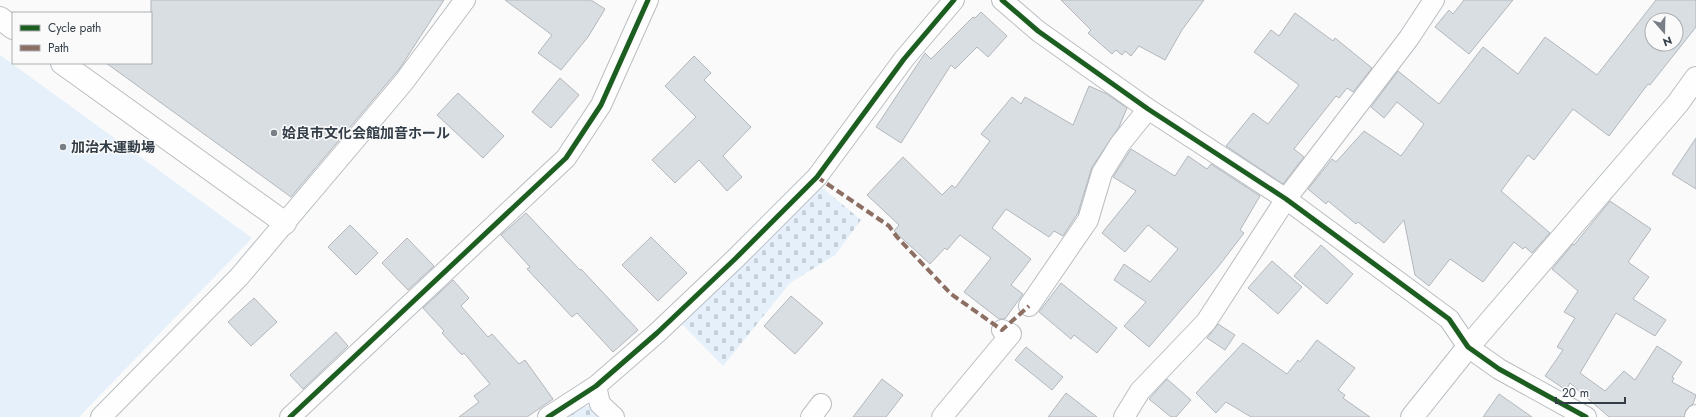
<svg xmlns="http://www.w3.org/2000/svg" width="1696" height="417" font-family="Jost,'Noto Sans JP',sans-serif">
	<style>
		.cemetery { fill: url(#cemetery-stones) }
		.garden { fill: #e5f0fb }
		.building { fill: #d9dee3; stroke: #b3b7bc; fill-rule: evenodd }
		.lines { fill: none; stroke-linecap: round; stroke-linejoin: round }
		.minor-casing { stroke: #b9bec2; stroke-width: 22 }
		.tertiary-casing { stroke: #b9bec2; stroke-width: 24 }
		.minor { stroke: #fefefe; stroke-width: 20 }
		.tertiary { stroke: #fefefe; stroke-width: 22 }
		.quiet { stroke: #8d6e63; stroke-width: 4; stroke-dasharray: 8 4; stroke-linecap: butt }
		.cycleway-casing { stroke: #fafafa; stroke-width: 8 }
		.cycleway { stroke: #1b5e20; stroke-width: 5 }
		.poi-dot { fill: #787f86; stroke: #fafafa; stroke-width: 1.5 }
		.labels { text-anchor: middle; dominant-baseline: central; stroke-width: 3; stroke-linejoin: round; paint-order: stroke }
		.poi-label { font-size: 14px; font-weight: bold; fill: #323d47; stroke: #fafafa; text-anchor: start }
	</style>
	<defs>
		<pattern id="cemetery-stones" width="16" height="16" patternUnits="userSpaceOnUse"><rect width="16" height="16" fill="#e5f0fb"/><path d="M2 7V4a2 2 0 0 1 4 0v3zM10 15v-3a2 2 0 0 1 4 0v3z" fill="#c5cfd8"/></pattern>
	</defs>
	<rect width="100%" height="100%" fill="#fafafa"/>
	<path class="cemetery" d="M 820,186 L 861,220 L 835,255 L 790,283 L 723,366 L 681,323 Z
		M 589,406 L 599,417 L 557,417 L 572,408 Z"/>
	<path class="garden" d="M 0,55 L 252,238 L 79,417 L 0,417 Z"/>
	<path class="building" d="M 151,0 L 444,0 L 400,68 L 291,197 L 106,63 L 151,63 Z
		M 505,0 L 591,0 L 605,9 L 588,37 L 561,70 L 538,53 L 552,35 Z
		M 1061,0 L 1204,0 L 1182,30 L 1165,60 L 1139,46 L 1131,56 L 1125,51 L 1122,55 L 1116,50 L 1112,54 L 1088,33 L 1091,30 Z
		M 1464,0 L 1513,0 L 1469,54 L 1435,27 L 1449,10 L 1453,14 Z
		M 1656,0 L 1696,0 L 1696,27 L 1650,85 L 1648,84 L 1609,136 L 1573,109 L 1534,160 L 1528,155 L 1501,191 L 1550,233 L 1532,253 L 1525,247 L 1523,249 L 1514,242 L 1483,282 L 1450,259 L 1429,286 L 1415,275 L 1404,220 L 1384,243 L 1358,222 L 1356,224 L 1328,201 L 1326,204 L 1308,189 L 1332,159 L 1336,162 L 1364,131 L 1401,156 L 1424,124 L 1397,102 L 1384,118 L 1371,107 L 1398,71 L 1439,104 L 1483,47 L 1518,74 L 1545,37 L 1597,75 ZM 1652,20 L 1676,20 L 1676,44 L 1652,44 Z
		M 981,12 L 1007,36 L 988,57 L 977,47 L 955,69 L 951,65 L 901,143 L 876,127 L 925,53 L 931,59 L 973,17 L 975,18 Z
		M 1295,13 L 1333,41 L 1335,38 L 1372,68 L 1353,92 L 1347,88 L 1339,98 L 1336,96 L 1294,149 L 1304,157 L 1283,184 L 1226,146 L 1253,113 L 1268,124 L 1299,85 L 1254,52 L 1271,30 L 1279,36 Z
		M 694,56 L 711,73 L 704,80 L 751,127 L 723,156 L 742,177 L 727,191 L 699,160 L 675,183 L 652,160 L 696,117 L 665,86 Z
		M 560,78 L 579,95 L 551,128 L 532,112 Z
		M 1089,86 L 1107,94 L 1127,108 L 1119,127 L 1092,167 L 1078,213 L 1063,236 L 1054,231 L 1049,237 L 1006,209 L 992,228 L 1031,259 L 1011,285 L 1023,294 L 1005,319 L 999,319 L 964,292 L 991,258 L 960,235 L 947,250 L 945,248 L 930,264 L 894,231 L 899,225 L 867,195 L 903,157 L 942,195 L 952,185 L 955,188 L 990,141 L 981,134 L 1012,97 L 1021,104 L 1025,97 L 1073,125 Z
		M 458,93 L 504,136 L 483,158 L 437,115 Z
		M 1696,138 L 1696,189 L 1672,174 Z
		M 1131,149 L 1175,176 L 1188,156 L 1207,169 L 1211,164 L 1260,196 L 1240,230 L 1244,233 L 1218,267 L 1149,347 L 1124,326 L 1146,302 L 1114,280 L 1124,264 L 1150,282 L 1178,249 L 1148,225 L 1125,252 L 1102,233 L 1136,191 L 1113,177 Z
		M 1610,201 L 1651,229 L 1628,262 L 1649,277 L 1633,299 L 1666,320 L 1655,336 L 1616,313 L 1580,373 L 1605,391 L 1624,371 L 1635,380 L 1657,346 L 1682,362 L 1672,377 L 1674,378 L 1672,382 L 1696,395 L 1693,404 L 1686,410 L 1684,417 L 1609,417 L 1570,383 L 1566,390 L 1545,376 L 1563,350 L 1557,347 L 1575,318 L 1564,312 L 1578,291 L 1552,269 L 1573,244 L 1574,245 Z
		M 526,213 L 580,270 L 581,269 L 638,330 L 613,352 L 577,313 L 572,317 L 527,269 L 530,267 L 501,235 Z
		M 350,225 L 378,253 L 356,275 L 328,247 Z
		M 651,237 L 687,273 L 658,301 L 622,265 Z
		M 407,238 L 434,266 L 408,290 L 382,263 Z
		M 1321,245 L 1353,274 L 1327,304 L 1294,276 Z
		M 1272,261 L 1302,287 L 1278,314 L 1248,288 Z
		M 453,280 L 469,298 L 461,306 L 488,337 L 492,334 L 519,364 L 525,360 L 553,399 L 527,417 L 459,417 L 479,402 L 474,396 L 490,384 L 464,353 L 462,355 L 442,333 L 444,331 L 423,308 Z
		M 1061,283 L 1117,328 L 1097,353 L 1074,335 L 1071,339 L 1039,312 Z
		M 791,296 L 823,323 L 795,354 L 764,326 Z
		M 254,298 L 277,322 L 251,346 L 228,322 Z
		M 1218,324 L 1235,335 L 1225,350 L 1207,338 Z
		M 336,332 L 348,346 L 303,389 L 290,375 Z
		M 1317,340 L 1355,368 L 1338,390 L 1345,395 L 1343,398 L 1370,417 L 1251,417 L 1226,402 L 1216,413 L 1196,393 L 1243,343 L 1287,374 L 1298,360 L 1300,362 Z
		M 1026,347 L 1063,377 L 1052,390 L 1015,360 Z
		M 882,379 L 903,395 L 886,417 L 853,417 Z
		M 1167,379 L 1191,400 L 1176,417 L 1171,417 L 1149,399 Z
		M 1066,393 L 1097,417 L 1048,417 Z
		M 1499,394 L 1532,417 L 1483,417 Z"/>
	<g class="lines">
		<defs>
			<path id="minor" d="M 1002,0 L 1038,31 L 1148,109 L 1286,199 L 1449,319 L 1468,347 L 1499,369 L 1586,417
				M 1029,306 L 1088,220 L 1102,173 L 1120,144 L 1148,109
				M 596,386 L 600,404 L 614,417
				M 101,417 L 239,277 L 403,83 L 465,0
				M 290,417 L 566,158 L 601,105 L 648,0
				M 548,417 L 596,386 L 657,333 L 736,258 L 817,177 L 904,59 L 954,0
				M 811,417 L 821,404
				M 942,417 L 1011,334 L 1002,330
				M 1124,417 L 1140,391 L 1206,322 L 1286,199 L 1409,38 L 1434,0
				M 1695,417 L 1696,415"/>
			<path id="tertiary" d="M 0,18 L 13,28
				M 62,63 L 285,223
				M 1412,417 L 1468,347 L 1678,103 L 1696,78"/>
		</defs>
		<use href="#minor" class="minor-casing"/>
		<use href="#tertiary" class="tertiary-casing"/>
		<use href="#minor" class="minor"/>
		<use href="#tertiary" class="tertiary"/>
		<path class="quiet" d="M 817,177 L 889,226 L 897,237 L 951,294 L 1002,330 L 1029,306"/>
		<defs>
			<path id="cycleway" d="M 1002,0 L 1038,31 L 1148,109 L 1286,199 L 1449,319 L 1468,347 L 1499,369 L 1586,417
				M 290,417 L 566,158 L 601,105 L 648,0
				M 548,417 L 596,386 L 657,333 L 736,258 L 817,177 L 904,59 L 954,0"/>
		</defs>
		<use href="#cycleway" class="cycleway-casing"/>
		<use href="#cycleway" class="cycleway"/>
	</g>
	<g class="poi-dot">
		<circle cx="274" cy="133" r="4"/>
		<circle cx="63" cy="147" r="4"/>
	</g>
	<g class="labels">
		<g class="poi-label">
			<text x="282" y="133">姶良市文化会館加音ホール</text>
			<text x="71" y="147">加治木運動場</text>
		</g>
	</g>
	<rect x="12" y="12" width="140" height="52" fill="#fafafa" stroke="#aaaeb2"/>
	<rect x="20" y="25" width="20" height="6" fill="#1b5e20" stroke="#aaaeb2"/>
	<text x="48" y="32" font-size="12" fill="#323d47">Cycle path</text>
	<rect x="20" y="45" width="20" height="6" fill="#8d6e63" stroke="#aaaeb2"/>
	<text x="48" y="52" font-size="12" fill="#323d47">Path</text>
	<g transform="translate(1664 32) rotate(160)"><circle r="19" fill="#fafafa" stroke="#aaaeb2"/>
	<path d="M0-3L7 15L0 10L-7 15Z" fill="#787f86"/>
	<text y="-6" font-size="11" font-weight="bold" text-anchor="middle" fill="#323d47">N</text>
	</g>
	<path d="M1556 397v6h69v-6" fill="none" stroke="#323d47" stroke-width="2"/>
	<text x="1562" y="397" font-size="12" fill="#323d47" stroke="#fafafa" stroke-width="3" paint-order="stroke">20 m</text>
</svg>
